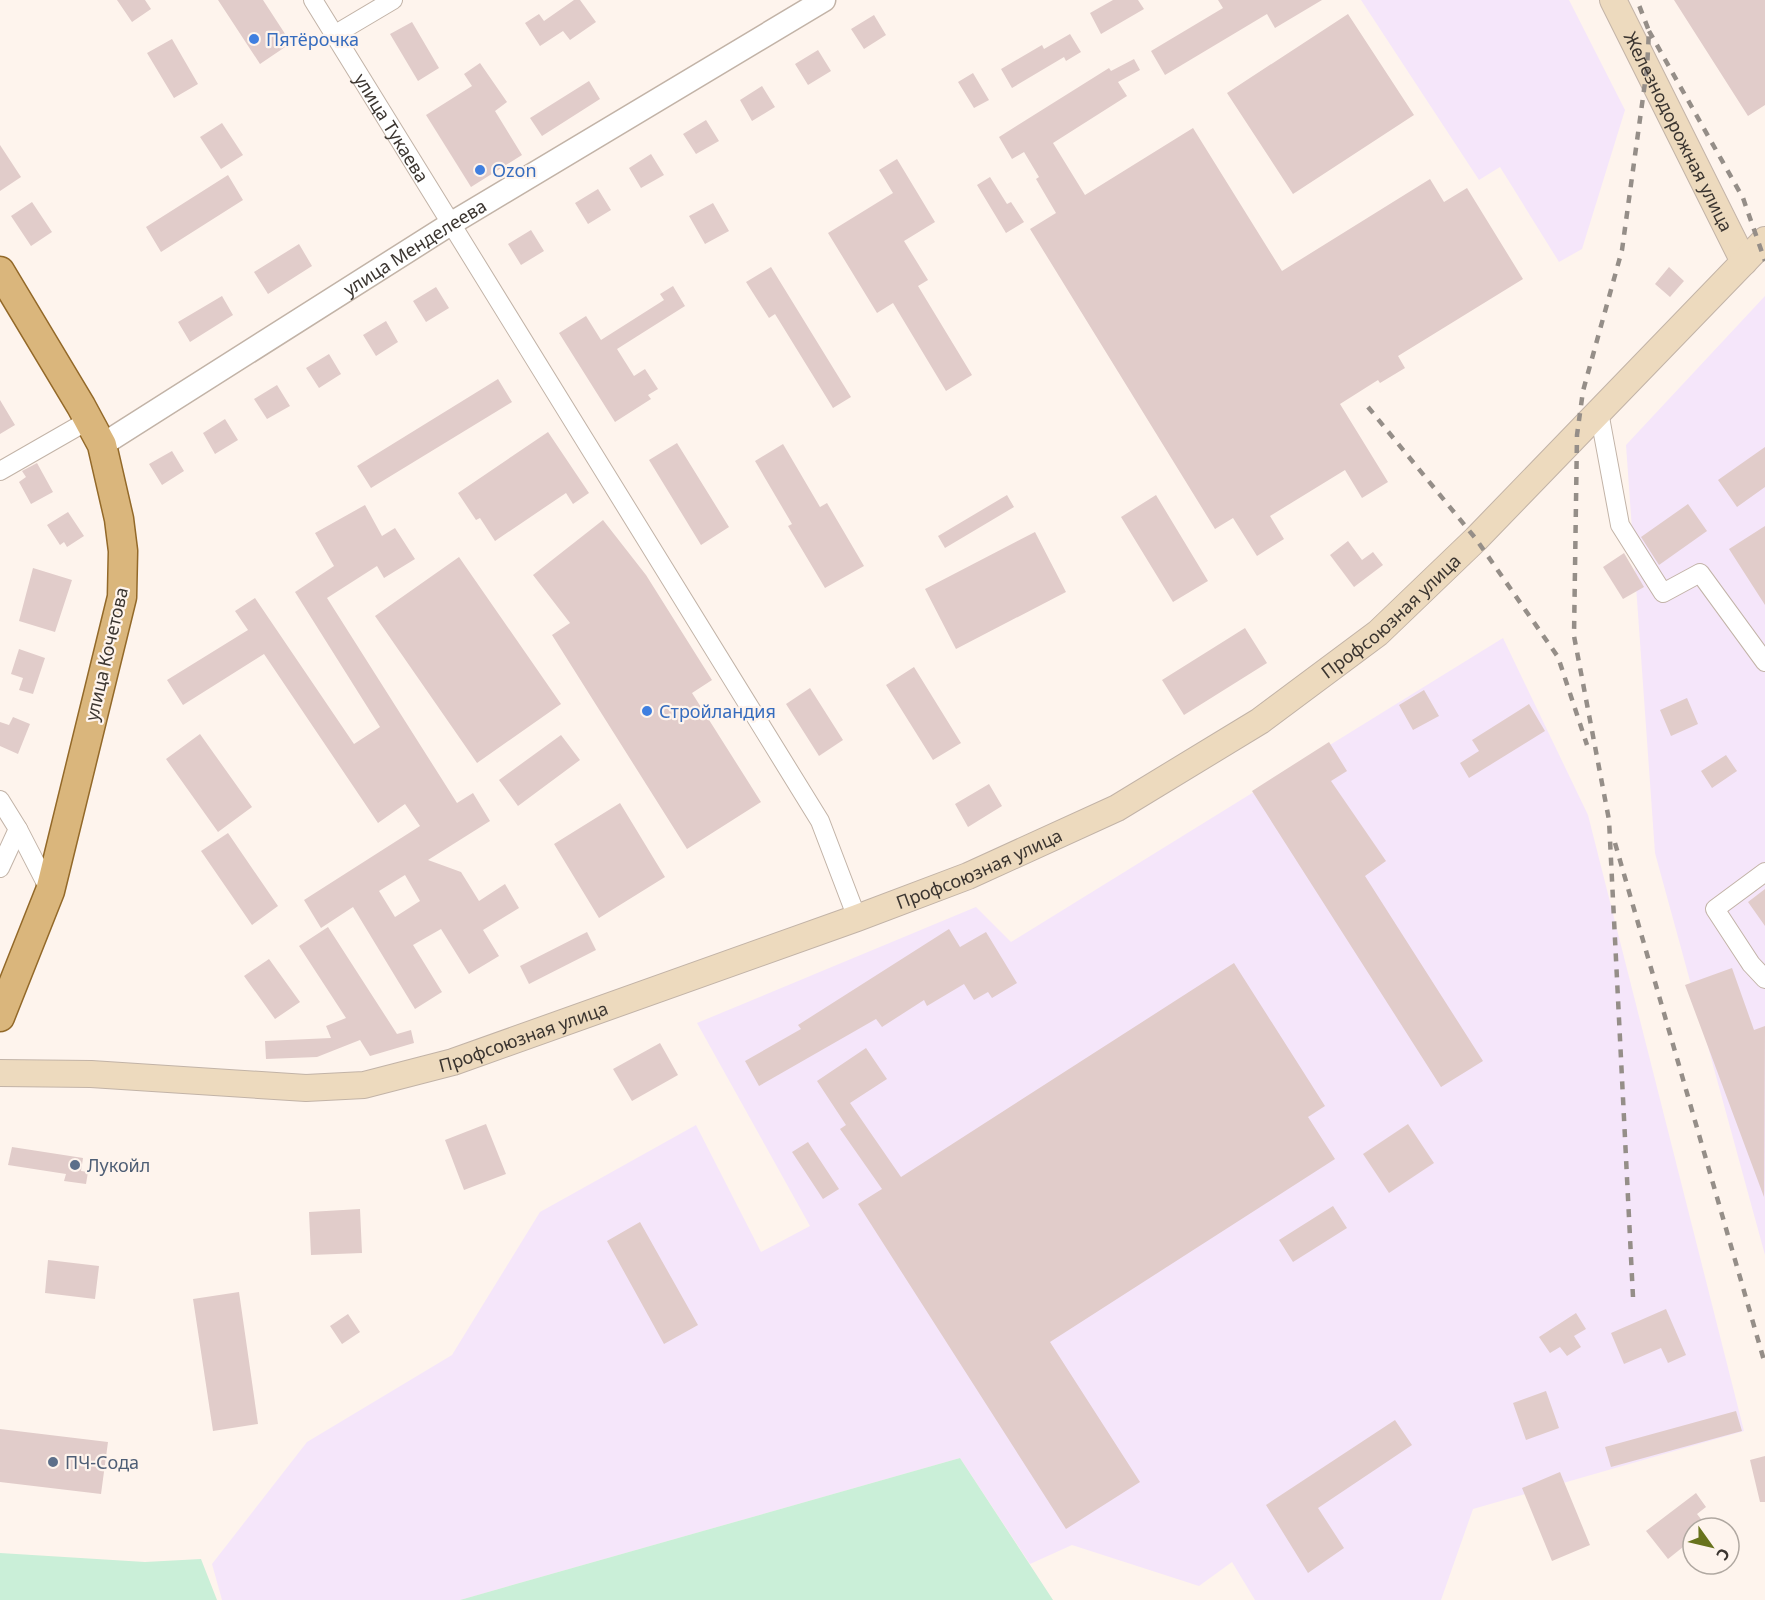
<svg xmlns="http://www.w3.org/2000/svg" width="1765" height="1600" font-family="'Noto Sans',sans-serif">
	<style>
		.industrial { fill: #f5e6fa }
		.green { fill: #caefd8 }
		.building { fill: #e1ccca; fill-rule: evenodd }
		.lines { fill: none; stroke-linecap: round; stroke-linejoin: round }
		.minor-casing { stroke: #c2b3a7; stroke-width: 20 }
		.tertiary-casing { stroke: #c2b3a7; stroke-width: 25 }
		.secondary-casing { stroke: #c2b3a7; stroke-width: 28 }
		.primary-casing { stroke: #936929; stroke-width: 31 }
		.minor { stroke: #fff; stroke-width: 18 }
		.tertiary { stroke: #fff; stroke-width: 22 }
		.secondary { stroke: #eddabe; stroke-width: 26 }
		.primary { stroke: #dab67c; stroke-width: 28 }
		.rail { stroke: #958e88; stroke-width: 4.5; stroke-dasharray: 8 8; stroke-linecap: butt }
		.shop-dot { fill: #3f7fe0; stroke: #fef4ed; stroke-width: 2 }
		.service-dot { fill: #5c6f8a; stroke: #fef4ed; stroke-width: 2 }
		.labels { text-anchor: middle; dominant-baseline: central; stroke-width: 4.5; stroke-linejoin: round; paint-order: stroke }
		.shop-label { font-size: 18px; fill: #366cbe; stroke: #fef4ed; text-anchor: start }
		.street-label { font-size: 18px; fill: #3b3530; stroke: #fef4ed }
		.service-label { font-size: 18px; fill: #4e5e75; stroke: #fef4ed; text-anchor: start }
	</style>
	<rect width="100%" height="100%" fill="#fef4ed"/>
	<path class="industrial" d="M 1361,0 L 1569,0 L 1625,110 L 1582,249 L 1559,262 L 1500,167 L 1479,180 Z
		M 1765,296 L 1765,1255 L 1655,853 L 1626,445 Z
		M 1503,638 L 1588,815 L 1744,1431 L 1473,1509 L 1441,1600 L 1255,1600 L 1232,1562 L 1199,1586 L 1072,1545 L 1030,1564 L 960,1458 L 460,1600 L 222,1600 L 212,1564 L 307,1442 L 452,1355 L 540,1212 L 696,1125 L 761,1252 L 810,1226 L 697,1023 L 976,907 L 1011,942 Z"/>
	<path class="green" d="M 960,1458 L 1053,1600 L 460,1600 Z
		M 0,1553 L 145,1562 L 201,1559 L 217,1600 L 0,1600 Z"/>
	<path class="building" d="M 117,0 L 145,0 L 151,9 L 132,22 Z
		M 218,0 L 263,0 L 291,43 L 260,64 Z
		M 574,0 L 580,0 L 596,22 L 570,40 L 563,31 L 540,46 L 525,23 L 539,14 L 544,21 Z
		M 1113,0 L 1138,0 L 1144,9 L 1101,34 L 1090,13 Z
		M 1218,0 L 1322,0 L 1275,28 L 1267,14 L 1165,75 L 1151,51 L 1223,8 Z
		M 1674,0 L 1765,0 L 1765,105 L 1748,116 Z
		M 1348,14 L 1414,115 L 1293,194 L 1227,93 Z
		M 874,15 L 886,35 L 864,49 L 851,29 Z
		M 412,22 L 439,68 L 418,81 L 390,34 Z
		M 1070,34 L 1081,52 L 1066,61 L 1064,57 L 1012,88 L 1001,69 L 1042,45 L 1044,49 Z
		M 172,39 L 198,84 L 174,98 L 147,53 Z
		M 818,50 L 831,71 L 808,85 L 795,64 Z
		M 1134,59 L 1140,70 L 1118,82 L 1127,96 L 1053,143 L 1085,195 L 1193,128 L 1282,271 L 1430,179 L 1444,202 L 1467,188 L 1523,279 L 1398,356 L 1405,368 L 1380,383 L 1378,380 L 1340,404 L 1388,482 L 1362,498 L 1345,470 L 1270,516 L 1284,539 L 1257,556 L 1233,518 L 1215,529 L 1030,229 L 1056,213 L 1036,179 L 1039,177 L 1024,152 L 1012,159 L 999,137 L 1109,68 L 1111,71 Z
		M 480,63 L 507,102 L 495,111 L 522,155 L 471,187 L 426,115 L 472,86 L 464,74 Z
		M 973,73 L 989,100 L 974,108 L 958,82 Z
		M 589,81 L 600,99 L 542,136 L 530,118 Z
		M 762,86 L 775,107 L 752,121 L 740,100 Z
		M 706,120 L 719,141 L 696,154 L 683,134 Z
		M 222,123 L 243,155 L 221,169 L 200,137 Z
		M 0,145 L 21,177 L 0,191 Z
		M 651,154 L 664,175 L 641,188 L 629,168 Z
		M 897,159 L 935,222 L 904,241 L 928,280 L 918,286 L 972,375 L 946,391 L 893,303 L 877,313 L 828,233 L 893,193 L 879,170 Z
		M 228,175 L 243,200 L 161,252 L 146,227 Z
		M 990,177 L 1007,204 L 1011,202 L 1024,222 L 1006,233 L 977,185 Z
		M 598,189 L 611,210 L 588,224 L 575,203 Z
		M 32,202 L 52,232 L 31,246 L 11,216 Z
		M 713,203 L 729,231 L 705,244 L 689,216 Z
		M 531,230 L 544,251 L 521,265 L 508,244 Z
		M 299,244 L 312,266 L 268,294 L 254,272 Z
		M 771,267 L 851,397 L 833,408 L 775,314 L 769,318 L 746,282 Z
		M 1669,267 L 1684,281 L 1670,297 L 1655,284 Z
		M 673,286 L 685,306 L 617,349 L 634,376 L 645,369 L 658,389 L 648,395 L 651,399 L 615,422 L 559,333 L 586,316 L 601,340 L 664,300 L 660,294 Z
		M 436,287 L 449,308 L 426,322 L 413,301 Z
		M 222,296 L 233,315 L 190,342 L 178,322 Z
		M 386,321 L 398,342 L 376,356 L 363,335 Z
		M 329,354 L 341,374 L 319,388 L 306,368 Z
		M 498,379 L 512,402 L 371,488 L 357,466 Z
		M 277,385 L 290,406 L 267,419 L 254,399 Z
		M 0,400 L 15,425 L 0,434 Z
		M 225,419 L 238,440 L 215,454 L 203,433 Z
		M 548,432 L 589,493 L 573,504 L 566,493 L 495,541 L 480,518 L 476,520 L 458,493 Z
		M 677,443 L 729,527 L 701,545 L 649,460 Z
		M 783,444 L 820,507 L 827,503 L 864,566 L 825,588 L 788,526 L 792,524 L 755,461 Z
		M 1765,447 L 1765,487 L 1737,507 L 1718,480 Z
		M 172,451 L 184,471 L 162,485 L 149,464 Z
		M 37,463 L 53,492 L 31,504 L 19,482 L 26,477 L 22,471 Z
		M 1007,495 L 1014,507 L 945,548 L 938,536 Z
		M 1156,495 L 1208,581 L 1173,602 L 1121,517 Z
		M 1688,504 L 1707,531 L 1659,565 L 1641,537 Z
		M 365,505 L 382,536 L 395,528 L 415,559 L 384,578 L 377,566 L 327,598 L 457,803 L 473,793 L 490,821 L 428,860 L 461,872 L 479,901 L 505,884 L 519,908 L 483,930 L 499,956 L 469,974 L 441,929 L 413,945 L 442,992 L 415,1009 L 353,907 L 321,928 L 304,900 L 420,826 L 405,804 L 378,823 L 264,654 L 183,705 L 167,680 L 248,630 L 235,611 L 255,598 L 354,744 L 380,727 L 295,592 L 334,566 L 315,533 ZM 405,875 L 420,901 L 395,917 L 379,891 Z
		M 68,512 L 84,536 L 67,547 L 64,542 L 60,545 L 47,525 Z
		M 603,520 L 646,575 L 712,680 L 692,693 L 761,802 L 687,849 L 552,635 L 570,623 L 533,575 Z
		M 1765,526 L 1765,605 L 1729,549 Z
		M 1035,532 L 1066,592 L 956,649 L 925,589 Z
		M 1348,541 L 1362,560 L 1373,552 L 1383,565 L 1354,587 L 1330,555 Z
		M 1624,553 L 1644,587 L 1623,599 L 1603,567 Z
		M 459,557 L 561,704 L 477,763 L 375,616 Z
		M 33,568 L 72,580 L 55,632 L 19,621 Z
		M 1245,628 L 1267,663 L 1184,715 L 1162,680 Z
		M 19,649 L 45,658 L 33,694 L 19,690 L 23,678 L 11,674 Z
		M 914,667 L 961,743 L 933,760 L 886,685 Z
		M 810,688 L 843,740 L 819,756 L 786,704 Z
		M 1424,690 L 1439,716 L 1413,730 L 1399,705 Z
		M 1687,698 L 1698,724 L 1671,736 L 1660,710 Z
		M 1529,704 L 1545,731 L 1469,778 L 1460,763 L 1479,751 L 1472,740 Z
		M 13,717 L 30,724 L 18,754 L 0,746 L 0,722 L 9,725 Z
		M 200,734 L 252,807 L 218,832 L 166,759 Z
		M 561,735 L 580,760 L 518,806 L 499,780 Z
		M 1329,742 L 1347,771 L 1331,781 L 1386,861 L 1365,876 L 1483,1061 L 1441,1087 L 1252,791 Z
		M 1726,755 L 1737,771 L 1712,788 L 1701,771 Z
		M 989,784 L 1002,806 L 968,827 L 955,804 Z
		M 620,803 L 665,877 L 599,918 L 554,844 Z
		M 228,833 L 278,906 L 252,925 L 201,851 Z
		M 1765,889 L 1765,926 L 1748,902 Z
		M 328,927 L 397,1034 L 411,1030 L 414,1043 L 370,1056 L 360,1040 L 317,1057 L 266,1059 L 265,1041 L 331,1038 L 326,1026 L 346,1018 L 299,946 Z
		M 949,929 L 960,947 L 986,932 L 1017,983 L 992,998 L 988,992 L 974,1000 L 964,984 L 927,1006 L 924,1000 L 882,1027 L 876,1019 L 759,1086 L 745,1061 L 801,1029 L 798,1025 Z
		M 587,932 L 596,950 L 529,984 L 520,966 Z
		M 269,959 L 300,1002 L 275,1019 L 244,976 Z
		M 1234,963 L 1325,1106 L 1308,1117 L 1335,1159 L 1050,1342 L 1140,1482 L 1066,1529 L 858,1204 L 882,1189 L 840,1129 L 846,1125 L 817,1081 L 866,1048 L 887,1079 L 850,1103 L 901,1177 Z
		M 1732,968 L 1754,1030 L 1765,1026 L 1764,1197 L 1685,985 Z
		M 660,1043 L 678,1075 L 632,1101 L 613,1069 Z
		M 486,1124 L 506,1174 L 464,1190 L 445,1140 Z
		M 1408,1124 L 1434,1163 L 1389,1193 L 1363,1154 Z
		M 808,1142 L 839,1189 L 823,1199 L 792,1152 Z
		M 12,1147 L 83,1158 L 81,1171 L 88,1172 L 86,1184 L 64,1181 L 66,1174 L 8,1165 Z
		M 1333,1206 L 1347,1228 L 1293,1262 L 1279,1240 Z
		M 360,1209 L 362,1253 L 311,1255 L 309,1212 Z
		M 640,1222 L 698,1325 L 664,1344 L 607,1241 Z
		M 48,1260 L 99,1266 L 95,1299 L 45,1293 Z
		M 239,1292 L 258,1424 L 213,1431 L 193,1299 Z
		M 1666,1309 L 1686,1355 L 1668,1363 L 1661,1348 L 1624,1364 L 1611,1333 Z
		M 1576,1313 L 1586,1329 L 1574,1336 L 1581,1347 L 1567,1356 L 1560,1347 L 1550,1353 L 1539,1337 Z
		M 348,1314 L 360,1332 L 342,1344 L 330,1326 Z
		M 1546,1391 L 1559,1428 L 1526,1440 L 1513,1403 Z
		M 1736,1411 L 1742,1431 L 1611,1467 L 1605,1447 Z
		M 1395,1420 L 1412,1445 L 1318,1508 L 1344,1548 L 1308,1573 L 1266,1505 Z
		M 0,1429 L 108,1442 L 101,1494 L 0,1482 Z
		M 1765,1456 L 1765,1502 L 1760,1502 L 1750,1460 Z
		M 1560,1472 L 1590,1545 L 1552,1561 L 1522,1488 Z
		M 1696,1493 L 1706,1507 L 1697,1514 L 1708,1528 L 1693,1528 L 1693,1539 L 1668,1559 L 1646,1531 Z"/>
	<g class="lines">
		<defs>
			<g id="minor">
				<path id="s1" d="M 313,0 L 820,821 L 857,918"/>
				<path d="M 334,35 L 393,0"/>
				<path d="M 1599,412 L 1620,525 L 1663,593 L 1700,573 L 1765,662"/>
				<path d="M 0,471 L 89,420"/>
				<path d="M 0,800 L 18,829 L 0,868"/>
				<path d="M 18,829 L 50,891"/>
				<path d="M 1765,872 L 1715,909 L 1751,964 L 1765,979"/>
			</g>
			<g id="tertiary">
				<path id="s2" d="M 102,445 L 452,223 L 824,0"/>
			</g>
			<g id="secondary">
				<path id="s3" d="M 1613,0 L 1744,262"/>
				<path id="s4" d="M 0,1073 L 91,1074 L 306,1088 L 364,1085 L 453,1062 L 857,918 L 968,876 L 1117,808 L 1260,721 L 1378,633 L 1476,539 L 1765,240"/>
			</g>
			<path id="primary" d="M 0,271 L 81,406 L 102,445 L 119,519 L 123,551 L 122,597 L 50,891 L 0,1017"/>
		</defs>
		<use href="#minor" class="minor-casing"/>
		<use href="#tertiary" class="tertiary-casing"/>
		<use href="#secondary" class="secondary-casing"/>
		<use href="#primary" class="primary-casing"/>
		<use href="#minor" class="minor"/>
		<use href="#tertiary" class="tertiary"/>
		<use href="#secondary" class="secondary"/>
		<use href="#primary" class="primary"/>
		<path class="rail" d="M 1649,31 L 1743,198 L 1765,261
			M 1368,407 L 1476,539 L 1558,657 L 1587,745
			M 1615,843 L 1765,1364
			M 1633,1297 L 1609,820 L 1574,636 L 1577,435 L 1583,391 L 1622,250 L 1647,68 L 1649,31 L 1637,0"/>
	</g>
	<g class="shop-dot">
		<circle cx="254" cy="39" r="6"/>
		<circle cx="480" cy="170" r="6"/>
		<circle cx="647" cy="711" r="6"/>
	</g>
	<g class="service-dot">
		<circle cx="75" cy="1165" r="6"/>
		<circle cx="53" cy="1462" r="6"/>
	</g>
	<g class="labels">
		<g class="shop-label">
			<text x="266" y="39">Пятёрочка</text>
			<text x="492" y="170">Ozon</text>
			<text x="659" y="711">Стройландия</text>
		</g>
		<g class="street-label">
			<text stroke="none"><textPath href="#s1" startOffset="150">улица Тукаева</textPath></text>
			<text stroke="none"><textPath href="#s3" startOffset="147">Железнодорожная улица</textPath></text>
			<text stroke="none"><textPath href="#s2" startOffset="370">улица Менделеева</textPath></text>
			<text stroke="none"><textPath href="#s4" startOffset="1503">Профсоюзная улица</textPath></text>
			<text transform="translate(106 654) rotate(-77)">улица Кочетова</text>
			<text stroke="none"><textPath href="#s4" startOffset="1017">Профсоюзная улица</textPath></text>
			<text stroke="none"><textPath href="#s4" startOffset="531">Профсоюзная улица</textPath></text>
		</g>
		<g class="service-label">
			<text x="87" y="1165">Лукойл</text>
			<text x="65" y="1462">ПЧ-Сода</text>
		</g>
	</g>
	<g transform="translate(1711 1546) rotate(124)"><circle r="28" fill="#fef4ed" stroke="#b0a8a1" stroke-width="1.5"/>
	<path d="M0-4.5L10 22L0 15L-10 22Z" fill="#68731d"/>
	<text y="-9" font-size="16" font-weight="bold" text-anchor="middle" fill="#3b3530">С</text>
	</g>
</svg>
